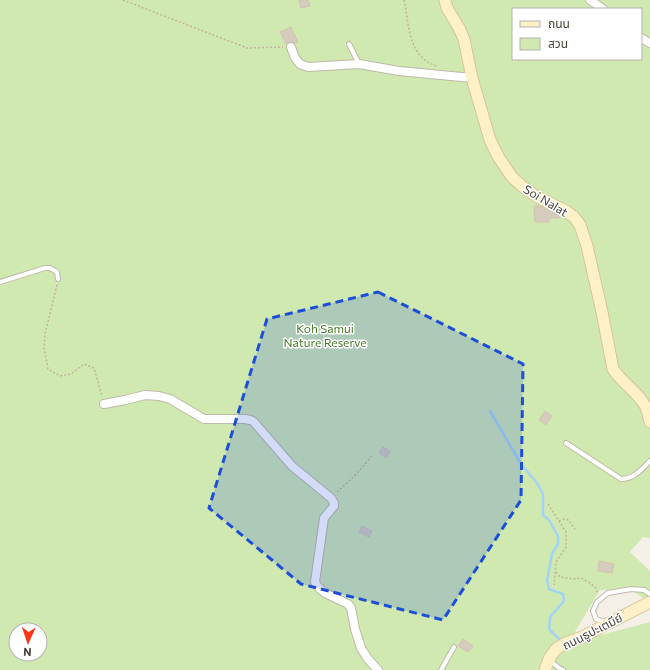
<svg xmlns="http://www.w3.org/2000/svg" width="650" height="670" font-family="Commissioner,'Noto Sans Thai',sans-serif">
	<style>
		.green { fill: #d0e9b0; fill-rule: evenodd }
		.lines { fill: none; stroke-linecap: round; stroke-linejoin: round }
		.stream { stroke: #a3d3f2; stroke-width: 2.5 }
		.building { fill: #d6ccbd; stroke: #d1c4b0 }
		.lane-casing { stroke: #c0b8aa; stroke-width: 6 }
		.street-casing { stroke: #c0b8aa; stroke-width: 10 }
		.secondary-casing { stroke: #d5c497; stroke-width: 13 }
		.path { stroke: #c2b49b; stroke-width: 1.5; stroke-dasharray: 2 2; stroke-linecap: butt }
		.lane { stroke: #fff; stroke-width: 4 }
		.street { stroke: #fff; stroke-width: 8 }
		.secondary { stroke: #fff1c7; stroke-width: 11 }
		.marked { fill: #1d4ed8; fill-opacity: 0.2; stroke: #1d4ed8; stroke-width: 3; stroke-dasharray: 8 5; stroke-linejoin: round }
		.labels { text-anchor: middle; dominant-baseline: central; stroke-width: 3; stroke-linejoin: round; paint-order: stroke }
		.street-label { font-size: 12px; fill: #484136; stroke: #fff }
		.park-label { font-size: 12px; fill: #487b28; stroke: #fff }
	</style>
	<rect width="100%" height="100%" fill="#f4f0e8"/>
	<path class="green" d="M 0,0 L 650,0 L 650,538 L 643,537 L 630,552 L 650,571 L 650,601 L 649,602 L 634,592 L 622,589 L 600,590 L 575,632 L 579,645 L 597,636 L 650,622 L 650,670 L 0,670 ZM 513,9 L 641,9 L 641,59 L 513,59 ZM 16,630 L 40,630 L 40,654 L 16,654 Z"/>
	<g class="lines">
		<path class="stream" d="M 490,411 L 521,464 L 537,483 L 543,494 L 543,515 L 549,520 L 558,536 L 558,544 L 552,554 L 547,581 L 549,589 L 563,594 L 564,601 L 550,617 L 549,629 L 559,639"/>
	</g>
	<path class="building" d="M 299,0 L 308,0 L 310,6 L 301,8 Z
		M 291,27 L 298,42 L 295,43 L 290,42 L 286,44 L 280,32 Z
		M 534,206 L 540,206 L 559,215 L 559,218 L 549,218 L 549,222 L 535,222 Z
		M 545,411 L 552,416 L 546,425 L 539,420 Z
		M 383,447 L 390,451 L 386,458 L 379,453 Z
		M 362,526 L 372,531 L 369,537 L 359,532 Z
		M 599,561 L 614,564 L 612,573 L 598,571 Z
		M 463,639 L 473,646 L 468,652 L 458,646 Z"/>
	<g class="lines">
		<defs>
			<path id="lane" d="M 349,44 L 359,64
				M 0,282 L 45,268 L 50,268 L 57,272 L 58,279
				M 566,443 L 621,479 C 634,479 641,470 650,461
				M 605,622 L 596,619 L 593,611 L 597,602 L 608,593 L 631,589 L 644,590 L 650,594
				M 549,660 L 559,668 L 563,670
				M 441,670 L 454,647"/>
			<path id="street" d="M 590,0 L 603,9
				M 641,38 L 650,43
				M 291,47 L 295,58 L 300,64 L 308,67 L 359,64 L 399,71 L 472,78
				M 104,404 L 125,400 L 145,395 L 159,396 L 170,399 L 204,419 L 245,419 L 250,420 L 253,421 L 292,466 L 331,498 L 334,503 L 334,506 L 324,518 L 315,582 L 318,587 L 325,593 L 348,604 L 351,608 L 355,629 L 361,648 L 368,659 L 378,670"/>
			<path id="secondary" d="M 445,0 L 447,8 L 459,28 L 464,39 L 472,78 L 490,140 L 499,158 L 512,177 L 523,187 L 536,196 L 566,211 L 574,217 L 580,225 L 587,246 L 602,312 L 613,369 C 622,383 638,392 646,407 C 648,412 649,418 650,422
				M 545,670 L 549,659 L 556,649 L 564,644 L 582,637 L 650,602"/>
		</defs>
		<use href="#lane" class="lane-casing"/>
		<use href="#street" class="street-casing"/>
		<use href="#secondary" class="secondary-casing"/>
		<path class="path" d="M 123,0 L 247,48 L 283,47
			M 404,0 L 405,4 C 408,22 409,48 425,60 C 428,63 432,64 436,66
			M 57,285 L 45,334 L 44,348 L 48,369 L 60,376 L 71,374 L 84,364 L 94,368 L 102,396
			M 337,492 C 350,481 362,469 372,455
			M 548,504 L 566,532 L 566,547 L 556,562 L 554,585
			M 559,521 L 564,519 L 569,520 L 576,531
			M 556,572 L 560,577 L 574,579 L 581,578 L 590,583 L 595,587 L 598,593"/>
		<use href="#lane" class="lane"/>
		<use href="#street" class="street"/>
		<use href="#secondary" class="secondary"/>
	</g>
	<path class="marked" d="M 378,292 L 523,364 L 521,500 L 443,620 L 301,584 L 209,508 L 267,319 Z"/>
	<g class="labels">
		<g class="street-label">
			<text transform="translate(546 200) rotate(31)">Soi Nalat</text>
			<text transform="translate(592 631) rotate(-27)">ถนนธูปะเตมีย์</text>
		</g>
		<g class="park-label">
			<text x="325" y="328">Koh Samui<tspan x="325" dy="14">Nature Reserve</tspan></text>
		</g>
	</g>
	<rect x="512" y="8" width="130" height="52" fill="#ffffff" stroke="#b6b3af"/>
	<rect x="520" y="21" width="20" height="6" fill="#fff1c7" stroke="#b6b3af"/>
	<text x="548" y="28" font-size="12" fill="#484136">ถนน</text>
	<rect x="520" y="38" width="20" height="12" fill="#d0e9b0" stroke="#b6b3af"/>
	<text x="548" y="48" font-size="12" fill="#484136">สวน</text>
	<g transform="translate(28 642) rotate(183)"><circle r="19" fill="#ffffff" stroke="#b6b3af"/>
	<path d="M0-3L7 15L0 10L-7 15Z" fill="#fe3615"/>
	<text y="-6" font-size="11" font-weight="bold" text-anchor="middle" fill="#484136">N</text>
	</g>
</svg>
